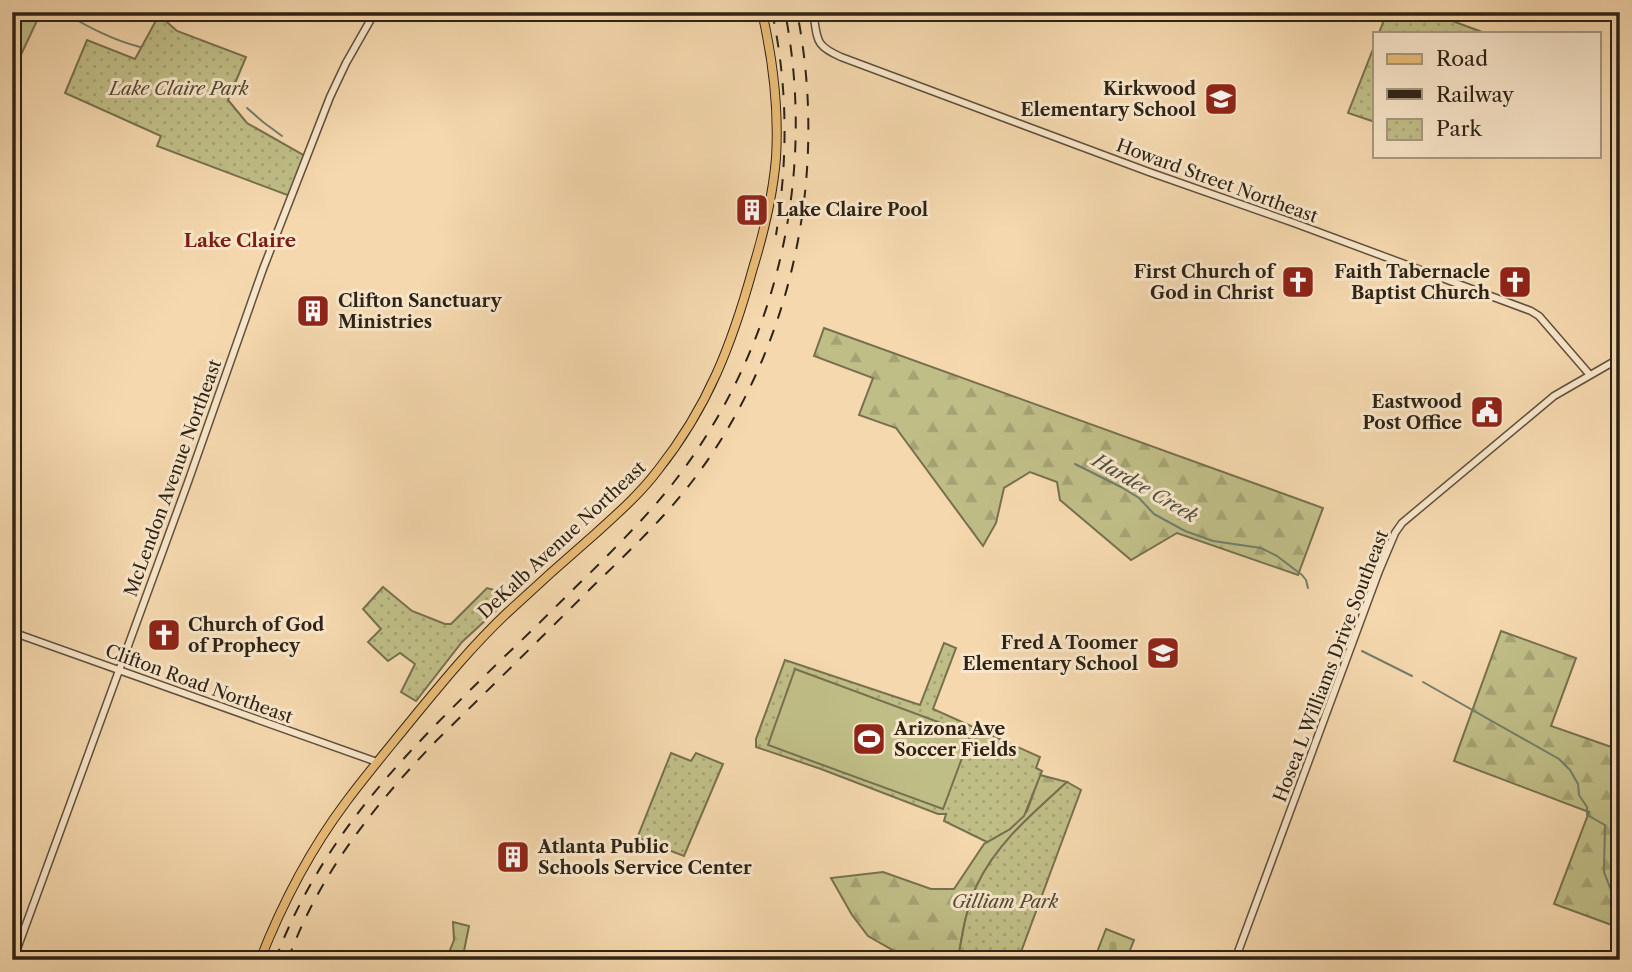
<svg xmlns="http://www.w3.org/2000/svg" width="1632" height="972" font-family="'Libre Caslon Text',serif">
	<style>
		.forest { fill: url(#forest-firs); stroke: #77704f; stroke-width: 2 }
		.cemetery { fill: url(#cemetery-stones); stroke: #77704f; stroke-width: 2 }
		.park { fill: url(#park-dots); stroke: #77704f; stroke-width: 2 }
		.garden { fill: #c0be87; stroke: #77704f; stroke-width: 2 }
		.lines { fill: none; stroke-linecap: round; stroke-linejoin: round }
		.stream { stroke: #717e6d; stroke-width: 2 }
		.minor-casing { stroke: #60503d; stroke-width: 9 }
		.major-casing { stroke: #2e2317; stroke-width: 10 }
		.minor { stroke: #f8e6ca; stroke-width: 6 }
		.major { stroke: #eabc77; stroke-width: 8 }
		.rail { stroke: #2e2317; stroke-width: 2; stroke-dasharray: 12 12; stroke-linecap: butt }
		.labels { text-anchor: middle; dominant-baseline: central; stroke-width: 6; stroke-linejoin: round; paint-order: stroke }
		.park-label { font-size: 18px; font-style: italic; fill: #524a33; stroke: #f8e6ca }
		.poi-label { font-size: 18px; font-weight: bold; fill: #2e2317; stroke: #f8e6ca; text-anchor: end }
		.street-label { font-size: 18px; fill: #2e2317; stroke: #f8e6ca }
		.neighbourhood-label { font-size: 19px; font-weight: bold; fill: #7a1f14; stroke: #f8e6ca }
		.water-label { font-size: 19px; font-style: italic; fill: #4f5042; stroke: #f8e6ca }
	</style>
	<defs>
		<pattern id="forest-firs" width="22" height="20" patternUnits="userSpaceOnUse" patternTransform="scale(1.75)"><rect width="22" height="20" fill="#c0be87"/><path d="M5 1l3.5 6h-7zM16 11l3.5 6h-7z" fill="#a5a374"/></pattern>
		<pattern id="cemetery-stones" width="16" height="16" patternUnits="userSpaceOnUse" patternTransform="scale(1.75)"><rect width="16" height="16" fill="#c0be87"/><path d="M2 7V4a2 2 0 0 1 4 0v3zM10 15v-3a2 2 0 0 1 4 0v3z" fill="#a5a374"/></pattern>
		<pattern id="park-dots" width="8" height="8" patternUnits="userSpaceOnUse" patternTransform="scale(1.75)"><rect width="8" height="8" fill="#c0be87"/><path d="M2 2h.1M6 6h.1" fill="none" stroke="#a5a374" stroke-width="1.8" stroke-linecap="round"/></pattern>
	</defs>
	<rect width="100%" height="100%" fill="#f5d8ae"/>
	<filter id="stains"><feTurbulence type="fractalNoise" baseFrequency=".00286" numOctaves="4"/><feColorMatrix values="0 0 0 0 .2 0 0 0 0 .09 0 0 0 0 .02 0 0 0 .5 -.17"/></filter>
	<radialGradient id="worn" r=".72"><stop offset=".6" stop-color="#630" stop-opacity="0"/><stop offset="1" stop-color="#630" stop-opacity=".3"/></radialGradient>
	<path class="forest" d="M 824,328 L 1323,508 L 1298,575 L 1177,533 L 1131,560 L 1060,500 L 1057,482 L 1030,472 L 1004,488 L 996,523 L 983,546 L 896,428 L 859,415 L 873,378 L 814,356 Z
		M 1501,631 L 1576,658 L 1551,726 L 1620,750 L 1620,928 L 1554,904 L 1589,812 L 1454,761 Z
		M 1040,775 L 1067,782 C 1033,813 997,843 977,885 C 966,908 962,935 958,960 L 896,960 L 894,951 L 868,936 L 852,915 L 831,878 L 883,872 L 931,889 L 954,889 L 984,844 L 1010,829 L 1027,811 Z
		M 453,922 L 469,926 L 464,951 L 489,960 L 446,960 L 454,940 Z"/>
	<path class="cemetery" d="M 1106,929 L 1134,940 L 1126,960 L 1094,960 Z"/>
	<path class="park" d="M 1387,12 L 1428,12 L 1485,33 L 1379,33 Z
		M 159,15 L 177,31 L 246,57 L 228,100 L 247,123 L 305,156 L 290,196 L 157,146 L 161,136 L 65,93 L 87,40 L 135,59 Z
		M 1375,44 L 1375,122 L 1348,113 Z
		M 383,587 L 412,611 L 445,624 L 451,624 L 487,588 L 513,595 L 462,642 L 416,701 L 401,692 L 415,664 L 400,653 L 388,661 L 368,642 L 381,629 L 363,609 Z
		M 944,643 L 956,648 L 933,709 L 1040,757 L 1036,768 L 1042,771 L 1024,816 L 1010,829 L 987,842 L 944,821 L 946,814 L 938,814 L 821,769 L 756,747 L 756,739 L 785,660 L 920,705 Z
		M 671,753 L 691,761 L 696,753 L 723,764 L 684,856 L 645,841 L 638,836 Z
		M 1067,782 L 1081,790 L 1018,960 L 958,960 C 962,935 966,908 977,885 C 997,843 1033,813 1067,782 Z"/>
	<path class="garden" d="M 12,12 L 41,12 L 12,74 Z
		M 795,669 L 971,734 L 943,809 L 768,745 Z"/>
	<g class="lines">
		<path class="stream" d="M 62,12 C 87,26 112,40 140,47
			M 247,108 L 263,122 L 282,136
			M 1075,464 L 1121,487 L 1139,498 L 1154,514 L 1185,531 L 1213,541 L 1261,548 L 1277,556 L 1302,575 L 1306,580 L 1308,588
			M 1362,651 L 1412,676
			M 1423,682 L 1559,759 L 1570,770 L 1578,784 L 1579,795 L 1587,807 L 1587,815 L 1605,825 L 1604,872 L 1620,914"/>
		<defs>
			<path id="minor" d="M 813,12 C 818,40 814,45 841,57 L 1149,172 L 1294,223 L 1531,311 L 1539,316 L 1590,375
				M 12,632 L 377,762
				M 13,960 L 188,482 L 263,269 L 330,97 L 346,63 L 375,12
				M 1235,960 L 1379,571 L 1395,533 L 1402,523 L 1554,396 L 1620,358"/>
			<path id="major" d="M 260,960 C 282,904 310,850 346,802 C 366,775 388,749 409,723 C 441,684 471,647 507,613 C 536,586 565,560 595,534 C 617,514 640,494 658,470 C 708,407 732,344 753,268 C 764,232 773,195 776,158 C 779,109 773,60 762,12"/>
		</defs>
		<use href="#minor" class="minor-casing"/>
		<use href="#major" class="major-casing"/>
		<use href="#minor" class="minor"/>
		<use href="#major" class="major"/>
		<path class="rail" d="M 772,12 C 788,86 788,160 776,235
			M 275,960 C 325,830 408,751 505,656 C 534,629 561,601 590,573 C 619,544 649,514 674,482 C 777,349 817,177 785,12
			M 288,960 C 318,875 376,803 437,740 C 488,690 538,641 588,591 C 625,555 663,520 694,479 C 793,348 829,174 797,12"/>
	</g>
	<defs>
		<symbol id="school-square" viewBox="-11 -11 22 22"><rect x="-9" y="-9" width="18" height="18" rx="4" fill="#8f2418" stroke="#f8e6ca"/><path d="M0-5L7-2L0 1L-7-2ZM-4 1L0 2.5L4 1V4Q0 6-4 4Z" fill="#fff"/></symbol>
		<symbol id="building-square" viewBox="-11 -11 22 22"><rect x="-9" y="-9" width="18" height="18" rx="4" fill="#8f2418" stroke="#f8e6ca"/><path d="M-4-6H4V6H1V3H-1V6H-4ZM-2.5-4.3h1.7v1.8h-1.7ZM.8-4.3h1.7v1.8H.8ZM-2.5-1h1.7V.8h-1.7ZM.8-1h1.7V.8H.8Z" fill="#fff"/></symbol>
		<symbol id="church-square" viewBox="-11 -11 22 22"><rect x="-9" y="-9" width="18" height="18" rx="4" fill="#8f2418" stroke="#f8e6ca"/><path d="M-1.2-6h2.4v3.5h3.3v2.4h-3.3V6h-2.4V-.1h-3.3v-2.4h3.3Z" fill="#fff"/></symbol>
		<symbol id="civic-square" viewBox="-11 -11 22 22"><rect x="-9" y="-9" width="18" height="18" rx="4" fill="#8f2418" stroke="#f8e6ca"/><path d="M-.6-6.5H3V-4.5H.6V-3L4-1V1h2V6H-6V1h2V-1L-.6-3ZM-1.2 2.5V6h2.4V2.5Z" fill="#fff"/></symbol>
		<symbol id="stadium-square" viewBox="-11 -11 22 22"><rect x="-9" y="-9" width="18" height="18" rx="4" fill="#8f2418" stroke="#f8e6ca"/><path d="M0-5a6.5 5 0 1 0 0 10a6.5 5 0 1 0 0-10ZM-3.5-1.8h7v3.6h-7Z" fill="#fff"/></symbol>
	</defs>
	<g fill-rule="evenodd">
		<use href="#school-square" x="1202" y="80" width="38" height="38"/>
		<use href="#building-square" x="733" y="191" width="38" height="38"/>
		<use href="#church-square" x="1279" y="263" width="38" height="38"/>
		<use href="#church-square" x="1496" y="263" width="38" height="38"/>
		<use href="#building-square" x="294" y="292" width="38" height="38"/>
		<use href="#civic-square" x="1468" y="393" width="38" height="38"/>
		<use href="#church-square" x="145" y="616" width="38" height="38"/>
		<use href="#school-square" x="1144" y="634" width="38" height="38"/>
		<use href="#stadium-square" x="850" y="720" width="38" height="38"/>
		<use href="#building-square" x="494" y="838" width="38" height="38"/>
	</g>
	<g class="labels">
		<g class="park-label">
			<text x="179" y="89">Lake Claire Park</text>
			<text x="1005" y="902">Gilliam Park</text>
		</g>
		<g class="poi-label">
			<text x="1196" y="89">Kirkwood<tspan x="1196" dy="21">Elementary School</tspan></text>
			<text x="776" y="210" text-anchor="start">Lake Claire Pool</text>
			<text x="1274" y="272">First Church of<tspan x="1274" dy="21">God in Christ</tspan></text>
			<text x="1490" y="272">Faith Tabernacle<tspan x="1490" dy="21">Baptist Church</tspan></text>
			<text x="338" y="301" text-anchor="start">Clifton Sanctuary<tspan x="338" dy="21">Ministries</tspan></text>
			<text x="1462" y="402">Eastwood<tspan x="1462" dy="21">Post Office</tspan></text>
			<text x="188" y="625" text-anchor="start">Church of God<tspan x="188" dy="21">of Prophecy</tspan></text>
			<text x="1138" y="643">Fred A Toomer<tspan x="1138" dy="21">Elementary School</tspan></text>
			<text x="894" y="729" text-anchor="start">Arizona Ave<tspan x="894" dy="21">Soccer Fields</tspan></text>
			<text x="538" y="847" text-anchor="start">Atlanta Public<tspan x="538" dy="21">Schools Service Center</tspan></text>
		</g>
		<g class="street-label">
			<text transform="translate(1217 181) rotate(20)">Howard Street Northeast</text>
			<text transform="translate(173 478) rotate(-70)">McLendon Avenue Northeast</text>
			<text transform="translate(562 540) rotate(-43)">DeKalb Avenue Northeast</text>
			<text transform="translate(1331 666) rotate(-69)">Hosea L Williams Drive Southeast</text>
			<text transform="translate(199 684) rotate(20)">Clifton Road Northeast</text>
		</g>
		<g class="neighbourhood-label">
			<text x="240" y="240">Lake Claire</text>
		</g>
		<g class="water-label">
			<text transform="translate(1145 488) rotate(30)">Hardee Creek</text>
		</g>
	</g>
	<rect width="1632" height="972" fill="none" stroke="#f5d8ae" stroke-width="42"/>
	<rect x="14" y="14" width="1604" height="944" fill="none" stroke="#2e2317" stroke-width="3.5"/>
	<rect x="21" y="21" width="1590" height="930" fill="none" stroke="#2e2317" stroke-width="2"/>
	<rect x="1373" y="32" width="228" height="126" fill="#f8e6ca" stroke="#a79882" stroke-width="2"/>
	<rect x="1387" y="54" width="35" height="10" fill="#eabc77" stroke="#a79882" stroke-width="2"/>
	<text x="1436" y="66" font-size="21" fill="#2e2317">Road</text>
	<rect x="1387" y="89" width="35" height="10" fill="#2e2317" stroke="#a79882" stroke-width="2"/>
	<text x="1436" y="102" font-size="21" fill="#2e2317">Railway</text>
	<rect x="1387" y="119" width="35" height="21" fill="url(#park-dots)" stroke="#a79882" stroke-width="2"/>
	<text x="1436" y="136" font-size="21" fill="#2e2317">Park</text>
	<rect width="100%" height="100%" filter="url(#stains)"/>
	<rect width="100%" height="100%" fill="url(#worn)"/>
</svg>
